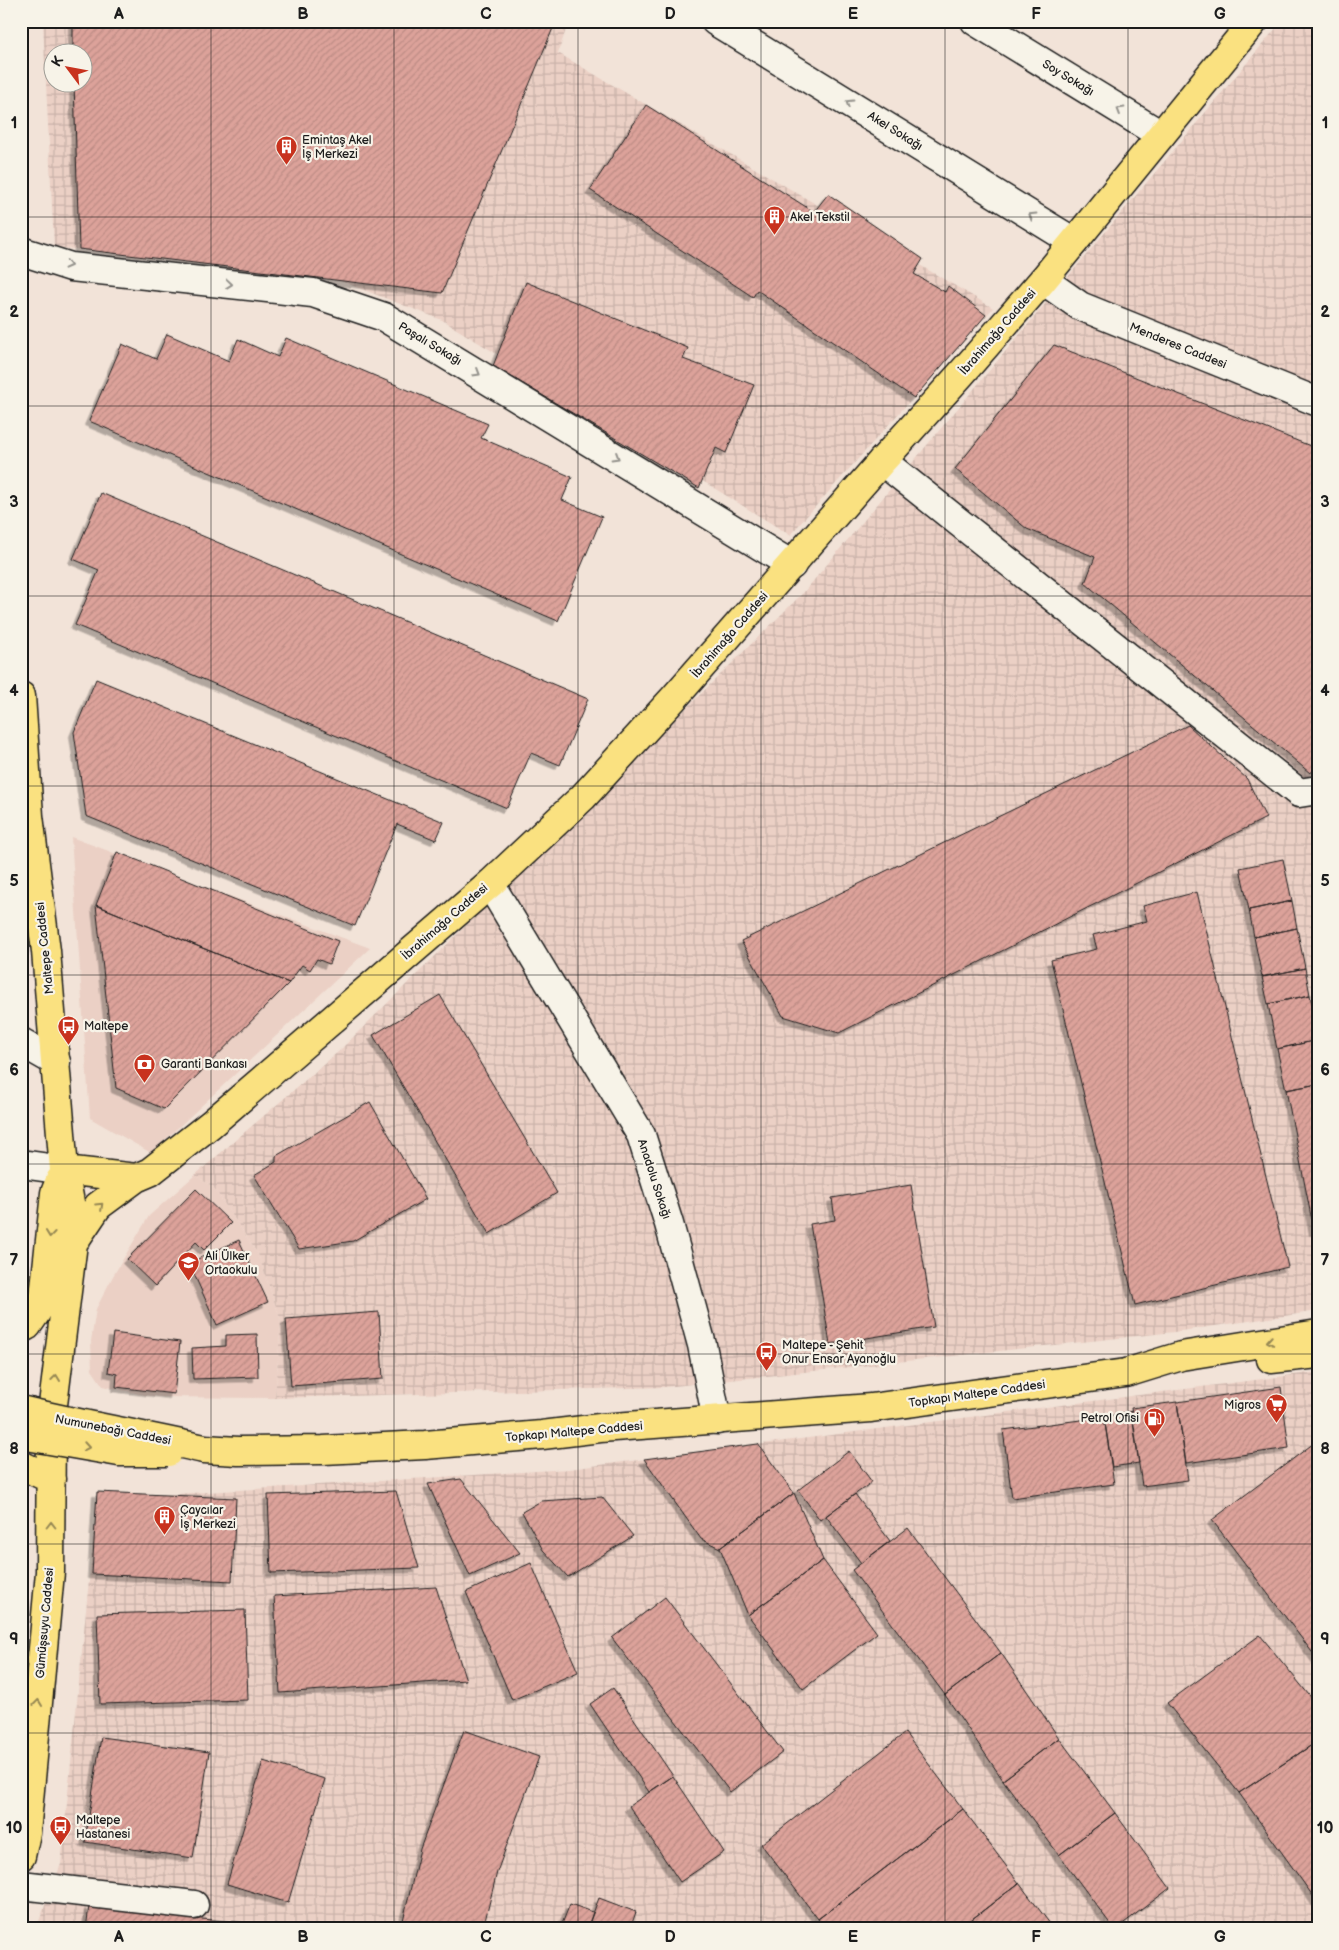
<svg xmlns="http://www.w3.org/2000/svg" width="1339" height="1950" font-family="'Balsamiq Sans',sans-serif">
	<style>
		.built { fill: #ebd0c5 }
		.industrial { fill: url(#industrial-grid); fill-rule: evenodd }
		.building { fill: url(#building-hatch); stroke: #1c1c1c; filter: url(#shadow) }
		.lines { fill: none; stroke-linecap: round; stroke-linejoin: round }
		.minor-casing { stroke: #1c1c1c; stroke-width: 31 }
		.major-casing { stroke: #1c1c1c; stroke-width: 31 }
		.minor { stroke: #f7f3e8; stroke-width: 28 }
		.major { stroke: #fae180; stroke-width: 28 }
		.major-bridge-casing { stroke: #1c1c1c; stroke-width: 31; stroke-linecap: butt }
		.major-bridge { stroke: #fae180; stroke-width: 28 }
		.oneway { stroke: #94928c }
		.oneway2 { stroke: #968853 }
		.grid { fill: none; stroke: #1c1c1c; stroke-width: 1; stroke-opacity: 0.55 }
		.labels { text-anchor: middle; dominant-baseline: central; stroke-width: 4.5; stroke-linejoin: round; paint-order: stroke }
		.street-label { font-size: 12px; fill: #1c1c1c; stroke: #f7f3e8 }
		.poi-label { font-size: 12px; fill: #1c1c1c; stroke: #f7f3e8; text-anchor: start }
		.neatline { fill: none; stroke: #1c1c1c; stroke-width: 2 }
		.grid-label { font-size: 16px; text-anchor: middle; font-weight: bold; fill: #1c1c1c }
	</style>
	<defs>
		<pattern id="industrial-grid" width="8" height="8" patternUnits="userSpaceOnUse" patternTransform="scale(1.25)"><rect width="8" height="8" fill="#ebd0c5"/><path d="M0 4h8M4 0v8" fill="none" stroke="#c9b2a9"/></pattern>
		<pattern id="building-hatch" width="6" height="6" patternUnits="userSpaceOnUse" patternTransform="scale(1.25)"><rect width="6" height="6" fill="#dca29a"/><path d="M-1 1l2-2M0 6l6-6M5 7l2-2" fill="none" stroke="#bc8b84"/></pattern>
		<filter id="shadow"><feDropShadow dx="-4.5" dy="4.5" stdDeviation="0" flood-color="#0004"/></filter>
	</defs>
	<rect width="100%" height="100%" fill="#f2e3d8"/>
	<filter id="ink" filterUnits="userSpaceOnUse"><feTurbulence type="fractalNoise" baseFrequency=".02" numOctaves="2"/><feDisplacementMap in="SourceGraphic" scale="10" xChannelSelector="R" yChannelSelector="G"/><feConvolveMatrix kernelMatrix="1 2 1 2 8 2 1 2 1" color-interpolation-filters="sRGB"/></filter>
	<g filter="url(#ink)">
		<path class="built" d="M 71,837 L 370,948 L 151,1153 L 90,1118 Z
			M 195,1175 L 214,1188 L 258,1254 L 281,1321 L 275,1398 L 161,1397 L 145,1395 L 103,1386 L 92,1370 L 91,1341 L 96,1309 L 113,1276 L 149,1216 Z"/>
		<path class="industrial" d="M 43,21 L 569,21 L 558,53 L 993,308 L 790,535 L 442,320 L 325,275 L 54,247 ZM 52,52 L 82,52 L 82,82 L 52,82 Z
			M 1282,21 L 1318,21 L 1318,1311 L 1174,1332 L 665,1387 L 275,1398 L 281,1321 L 258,1254 L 214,1188 L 195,1175 L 338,1052 L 804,592 Z
			M 1317,1372 L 1318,1929 L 36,1929 L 61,1864 L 97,1499 L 569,1469 Z"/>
		<path class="building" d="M 73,21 L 556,21 L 442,293 L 79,249 L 74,82 L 82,82 L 82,52 L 73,52 Z
			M 646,105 L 814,212 L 828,194 L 923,259 L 914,274 L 945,292 L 948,286 L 986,315 L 914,398 L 757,290 L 753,297 L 590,190 Z
			M 526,282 L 688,348 L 683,359 L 754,385 L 726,453 L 716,448 L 699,488 L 493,366 Z
			M 167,334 L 229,361 L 238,339 L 278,357 L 286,338 L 488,424 L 481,438 L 572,477 L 562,500 L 602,517 L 558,621 L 89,421 L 122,344 L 156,359 Z
			M 1054,345 L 1318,449 L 1318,768 L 1310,773 L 1085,583 L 1095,557 L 1027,529 L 955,469 Z
			M 101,493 L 588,699 L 560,765 L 531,753 L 507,808 L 75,625 L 99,570 L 73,559 Z
			M 96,679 L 444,822 L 436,840 L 397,824 L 355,926 L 86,816 L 74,732 Z
			M 1188,725 L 1247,779 L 1266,818 L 839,1033 L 783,1016 L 741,941 Z
			M 117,852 L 338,941 L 329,964 L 317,959 L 310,970 L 302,965 L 289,983 L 96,905 Z
			M 1283,859 L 1292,901 L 1249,910 L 1240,868 Z
			M 1197,892 L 1288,1267 L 1135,1305 L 1051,960 L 1097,949 L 1093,935 L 1147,921 L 1143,906 Z
			M 1292,901 L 1297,928 L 1254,937 L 1249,910 Z
			M 96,905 L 289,983 L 164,1109 L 116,1088 Z
			M 1297,928 L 1305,968 L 1262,977 L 1254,937 Z
			M 1305,968 L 1310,995 L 1268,1004 L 1262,977 Z
			M 440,995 L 557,1193 L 489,1234 L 373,1035 Z
			M 1310,995 L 1318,1030 L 1318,1040 L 1277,1049 L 1268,1004 Z
			M 1318,1040 L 1318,1084 L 1286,1090 L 1277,1049 Z
			M 1318,1084 L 1318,1230 L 1314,1231 L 1286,1090 Z
			M 370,1102 L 426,1199 L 353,1241 L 299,1249 L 254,1175 L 276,1162 L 276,1156 Z
			M 21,1180 L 27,1181 L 22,1219 L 21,1219 Z
			M 911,1185 L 934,1327 L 830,1344 L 810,1224 L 835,1220 L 832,1198 Z
			M 196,1189 L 231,1223 L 204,1250 L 196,1242 L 155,1286 L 127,1259 Z
			M 239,1240 L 268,1302 L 217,1325 L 189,1263 Z
			M 379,1312 L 383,1379 L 291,1386 L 286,1319 Z
			M 113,1333 L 180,1342 L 174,1394 L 116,1387 L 117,1374 L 108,1372 Z
			M 257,1334 L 258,1377 L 193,1379 L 192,1348 L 226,1346 L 226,1335 Z
			M 1281,1387 L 1289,1448 L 1186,1463 L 1177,1402 Z
			M 1177,1402 L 1188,1480 L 1142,1486 L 1131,1408 Z
			M 1132,1411 L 1139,1463 L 1112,1467 L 1104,1417 Z
			M 1104,1417 L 1114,1484 L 1012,1498 L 1003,1430 Z
			M 1318,1440 L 1318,1660 L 1212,1520 Z
			M 758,1444 L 794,1493 L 720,1548 L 701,1539 L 644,1459 Z
			M 849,1451 L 872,1482 L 820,1520 L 798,1490 Z
			M 461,1479 L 520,1553 L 470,1576 L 428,1484 Z
			M 396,1491 L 419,1568 L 271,1573 L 268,1495 Z
			M 97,1492 L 236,1498 L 232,1581 L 92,1574 Z
			M 794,1493 L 823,1560 L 748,1615 L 720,1548 Z
			M 855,1494 L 890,1541 L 861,1563 L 826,1516 Z
			M 602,1497 L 633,1536 L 568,1577 L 543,1550 L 522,1512 L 541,1501 Z
			M 908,1528 L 1001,1653 L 945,1695 L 852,1570 Z
			M 823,1560 L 877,1633 L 803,1689 L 748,1615 Z
			M 531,1563 L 578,1672 L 512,1700 L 466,1592 Z
			M 436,1587 L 466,1680 L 280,1693 L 274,1596 Z
			M 665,1597 L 783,1752 L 730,1792 L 612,1638 Z
			M 245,1610 L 248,1700 L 100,1704 L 97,1614 Z
			M 1260,1635 L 1318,1706 L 1318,1741 L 1239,1793 L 1167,1703 Z
			M 1001,1653 L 1059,1738 L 1003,1780 L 945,1695 Z
			M 613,1688 L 673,1776 L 649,1792 L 590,1704 Z
			M 464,1730 L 539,1757 L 497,1872 L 483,1929 L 401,1929 L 420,1849 Z
			M 905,1733 L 963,1809 L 818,1919 L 761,1844 Z
			M 101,1737 L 209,1752 L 193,1858 L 85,1842 Z
			M 1059,1738 L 1115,1813 L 1059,1855 L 1003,1780 Z
			M 1318,1741 L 1318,1903 L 1239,1793 Z
			M 263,1761 L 325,1779 L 288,1903 L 227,1884 Z
			M 673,1776 L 724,1852 L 680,1882 L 629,1806 Z
			M 963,1809 L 1019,1883 L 959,1929 L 826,1929 L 818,1919 Z
			M 1115,1813 L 1170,1888 L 1116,1929 L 1114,1929 L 1059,1855 Z
			M 1019,1883 L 1054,1929 L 959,1929 Z
			M 599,1898 L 636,1912 L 630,1929 L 587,1929 Z
			M 570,1904 L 593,1912 L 587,1929 L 560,1929 Z
			M 89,1906 L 202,1919 L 285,1926 L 297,1929 L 86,1929 Z"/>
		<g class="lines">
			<defs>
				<path id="minor" d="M 715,21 L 1074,242
					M 975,21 L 1161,135
					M 21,251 L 71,267 L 313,293 L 384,317 L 792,565
					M 1043,280 L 1080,306 L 1318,402
					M 882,461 L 1299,793 L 1318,790
					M 490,884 L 641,1135 L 669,1224 L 702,1345 L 717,1420
					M 21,1042 L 56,1062
					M 21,1164 L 64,1170
					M 21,1885 L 194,1905"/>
				<path id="major" d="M 21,696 L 29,816 L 46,951 L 64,1170 L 71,1208 L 73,1243 L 51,1421 L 50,1572 L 26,1833 L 21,1856
					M 64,1170 L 136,1178
					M 73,1243 L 98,1206 L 136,1178 L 150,1172 L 211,1124 L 490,884 L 583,797 L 673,699 L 882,461 L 961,374 L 1043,280 L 1254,21
					M 21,1328 L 27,1326 L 36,1313 L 44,1297 L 55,1193 L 60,1180
					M 1271,1359 L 1318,1354
					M 204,1449 L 238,1451 L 323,1450 L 425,1445 L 542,1435 L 600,1428 L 871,1408 L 1126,1373 L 1181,1356 L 1318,1334
					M 21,1465 L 51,1479"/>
			</defs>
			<use href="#minor" class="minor-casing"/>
			<use href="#major" class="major-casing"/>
			<use href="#minor" class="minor"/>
			<use href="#major" class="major"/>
			<defs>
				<path id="major-bridge" d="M 21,1410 C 82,1425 143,1435 204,1449
					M 21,1435 L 119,1452 L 168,1452"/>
			</defs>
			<use href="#major-bridge" class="major-bridge-casing"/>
			<use href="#major-bridge" class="major-bridge"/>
		</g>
		<defs><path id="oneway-chevron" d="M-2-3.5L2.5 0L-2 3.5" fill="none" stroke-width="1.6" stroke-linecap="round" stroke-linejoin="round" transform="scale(1.25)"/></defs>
		<g class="oneway">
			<use href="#oneway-chevron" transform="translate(849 103) rotate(-148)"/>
			<use href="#oneway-chevron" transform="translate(1120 110) rotate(-149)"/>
			<use href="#oneway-chevron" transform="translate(1032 216) rotate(-148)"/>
			<use href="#oneway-chevron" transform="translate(68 265) rotate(14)"/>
			<use href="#oneway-chevron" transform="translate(229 284) rotate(6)"/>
			<use href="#oneway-chevron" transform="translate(477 373) rotate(31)"/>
			<use href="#oneway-chevron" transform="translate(616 457) rotate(31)"/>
		</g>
		<g class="oneway2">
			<use href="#oneway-chevron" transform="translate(100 1206) rotate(-43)"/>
			<use href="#oneway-chevron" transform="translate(50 1234) rotate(96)"/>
			<use href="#oneway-chevron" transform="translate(1270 1341) rotate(170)"/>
			<use href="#oneway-chevron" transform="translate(56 1378) rotate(-83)"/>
			<use href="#oneway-chevron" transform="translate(86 1447) rotate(10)"/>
			<use href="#oneway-chevron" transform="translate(51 1525) rotate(-90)"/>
			<use href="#oneway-chevron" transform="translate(38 1703) rotate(-84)"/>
		</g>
	</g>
	<path class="grid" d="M 211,21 L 211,1929M 394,21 L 394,1929M 578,21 L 578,1929M 761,21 L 761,1929M 945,21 L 945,1929M 1128,21 L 1128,1929M 21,217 L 1318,217M 21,406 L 1318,406M 21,596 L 1318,596M 21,786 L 1318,786M 21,975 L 1318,975M 21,1164 L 1318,1164M 21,1354 L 1318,1354M 21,1544 L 1318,1544M 21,1733 L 1318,1733"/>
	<defs>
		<symbol id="building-pin" viewBox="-11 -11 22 30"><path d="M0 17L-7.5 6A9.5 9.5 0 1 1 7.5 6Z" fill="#c8321e" stroke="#f7f3e8"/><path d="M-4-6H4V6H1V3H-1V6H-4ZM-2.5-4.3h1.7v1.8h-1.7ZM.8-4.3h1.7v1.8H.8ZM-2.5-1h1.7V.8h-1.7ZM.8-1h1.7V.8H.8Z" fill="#fff"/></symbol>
		<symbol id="bus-pin" viewBox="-11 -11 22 30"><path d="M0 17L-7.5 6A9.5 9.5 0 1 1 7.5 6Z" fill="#c8321e" stroke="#f7f3e8"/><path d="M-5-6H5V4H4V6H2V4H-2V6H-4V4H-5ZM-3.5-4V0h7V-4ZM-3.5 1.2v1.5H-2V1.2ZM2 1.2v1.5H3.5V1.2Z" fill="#fff"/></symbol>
		<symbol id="bank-pin" viewBox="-11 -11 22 30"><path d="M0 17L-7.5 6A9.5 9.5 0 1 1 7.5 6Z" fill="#c8321e" stroke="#f7f3e8"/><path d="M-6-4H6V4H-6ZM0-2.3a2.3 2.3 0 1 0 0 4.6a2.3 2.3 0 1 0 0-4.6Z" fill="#fff"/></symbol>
		<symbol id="school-pin" viewBox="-11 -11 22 30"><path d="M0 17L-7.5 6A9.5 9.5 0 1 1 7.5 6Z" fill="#c8321e" stroke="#f7f3e8"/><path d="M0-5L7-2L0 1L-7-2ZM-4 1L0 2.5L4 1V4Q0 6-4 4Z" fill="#fff"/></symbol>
		<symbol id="supermarket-pin" viewBox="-11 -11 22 30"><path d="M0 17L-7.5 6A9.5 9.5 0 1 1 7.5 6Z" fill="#c8321e" stroke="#f7f3e8"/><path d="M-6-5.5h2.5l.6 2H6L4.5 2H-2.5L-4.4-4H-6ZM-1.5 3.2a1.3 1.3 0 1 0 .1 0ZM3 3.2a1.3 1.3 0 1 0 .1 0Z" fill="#fff"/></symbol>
		<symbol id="fuel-pin" viewBox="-11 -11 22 30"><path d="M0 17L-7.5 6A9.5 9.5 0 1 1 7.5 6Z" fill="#c8321e" stroke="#f7f3e8"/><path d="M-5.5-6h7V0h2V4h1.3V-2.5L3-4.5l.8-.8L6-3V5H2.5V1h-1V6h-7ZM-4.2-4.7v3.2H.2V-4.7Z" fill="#fff"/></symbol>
	</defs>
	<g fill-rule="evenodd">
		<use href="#building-pin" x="274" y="134" width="25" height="34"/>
		<use href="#building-pin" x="762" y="204" width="25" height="34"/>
		<use href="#bus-pin" x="56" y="1014" width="25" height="34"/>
		<use href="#bank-pin" x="132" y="1052" width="25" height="34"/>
		<use href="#school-pin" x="176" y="1250" width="25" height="34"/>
		<use href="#bus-pin" x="754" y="1340" width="25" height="34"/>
		<use href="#supermarket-pin" x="1264" y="1392" width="25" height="34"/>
		<use href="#fuel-pin" x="1142" y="1406" width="25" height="34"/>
		<use href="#building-pin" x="152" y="1504" width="25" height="34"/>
		<use href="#bus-pin" x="48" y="1814" width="25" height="34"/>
	</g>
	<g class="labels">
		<g class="street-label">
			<text transform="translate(1068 78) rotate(31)">Soy Sokağı</text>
			<text transform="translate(895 131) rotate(32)">Akel Sokağı</text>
			<text transform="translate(998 332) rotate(-49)">İbrahimağa Caddesi</text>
			<text transform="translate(430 344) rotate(31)">Paşalı Sokağı</text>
			<text transform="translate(1178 346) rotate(22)">Menderes Caddesi</text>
			<text transform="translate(730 635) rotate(-49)">İbrahimağa Caddesi</text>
			<text transform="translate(445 922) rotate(-41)">İbrahimağa Caddesi</text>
			<text transform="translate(45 948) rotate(-96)">Maltepe Caddesi</text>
			<text transform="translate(654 1179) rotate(72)">Anadolu Sokağı</text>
			<text transform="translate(977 1394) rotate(-8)">Topkapı Maltepe Caddesi</text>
			<text transform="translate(113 1430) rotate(11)">Numunebağı Caddesi</text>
			<text transform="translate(574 1432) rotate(-5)">Topkapı Maltepe Caddesi</text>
			<text transform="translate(45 1623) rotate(-85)">Gümüşsuyu Caddesi</text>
		</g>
		<g class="poi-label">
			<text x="302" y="140">Emintaş Akel<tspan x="302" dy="14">İş Merkezi</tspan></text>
			<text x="790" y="217">Akel Tekstil</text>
			<text x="84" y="1026">Maltepe</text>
			<text x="161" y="1064">Garanti Bankası</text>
			<text x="205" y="1256">Ali Ülker<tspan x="205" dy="14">Ortaokulu</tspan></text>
			<text x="782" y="1345">Maltepe - Şehit<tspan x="782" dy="14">Onur Ensar Ayanoğlu</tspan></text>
			<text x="1261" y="1405" text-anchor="end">Migros</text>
			<text x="1139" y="1418" text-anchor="end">Petrol Ofisi</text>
			<text x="180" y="1510">Çaycılar<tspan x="180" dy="14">İş Merkezi</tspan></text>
			<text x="76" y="1820">Maltepe<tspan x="76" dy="14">Hastanesi</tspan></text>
		</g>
	</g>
	<rect width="1339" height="1950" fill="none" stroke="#f7f3e8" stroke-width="55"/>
	<g transform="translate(68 68) rotate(302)"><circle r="24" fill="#f7f3e8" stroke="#9f9d96"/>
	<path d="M0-4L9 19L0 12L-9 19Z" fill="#c8321e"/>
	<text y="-8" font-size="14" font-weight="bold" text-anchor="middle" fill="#1c1c1c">K</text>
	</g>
	<rect x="28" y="28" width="1284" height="1894" class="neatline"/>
	<g class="grid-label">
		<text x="119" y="19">A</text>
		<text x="303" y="19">B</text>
		<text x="486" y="19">C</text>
		<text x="670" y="19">D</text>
		<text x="853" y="19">E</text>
		<text x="1036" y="19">F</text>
		<text x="1220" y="19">G</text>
		<text x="14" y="128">1</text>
		<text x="1325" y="128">1</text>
		<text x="14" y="317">2</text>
		<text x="1325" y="317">2</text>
		<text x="14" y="507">3</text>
		<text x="1325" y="507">3</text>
		<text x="14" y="696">4</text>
		<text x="1325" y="696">4</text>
		<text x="14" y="886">5</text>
		<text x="1325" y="886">5</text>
		<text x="14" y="1075">6</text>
		<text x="1325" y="1075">6</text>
		<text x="14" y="1265">7</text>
		<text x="1325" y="1265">7</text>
		<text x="14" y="1454">8</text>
		<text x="1325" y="1454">8</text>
		<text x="14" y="1644">9</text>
		<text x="1325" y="1644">9</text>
		<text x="14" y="1833">10</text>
		<text x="1325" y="1833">10</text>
		<text x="119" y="1942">A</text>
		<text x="303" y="1942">B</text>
		<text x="486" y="1942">C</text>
		<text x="670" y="1942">D</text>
		<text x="853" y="1942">E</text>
		<text x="1036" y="1942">F</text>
		<text x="1220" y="1942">G</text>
	</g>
</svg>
